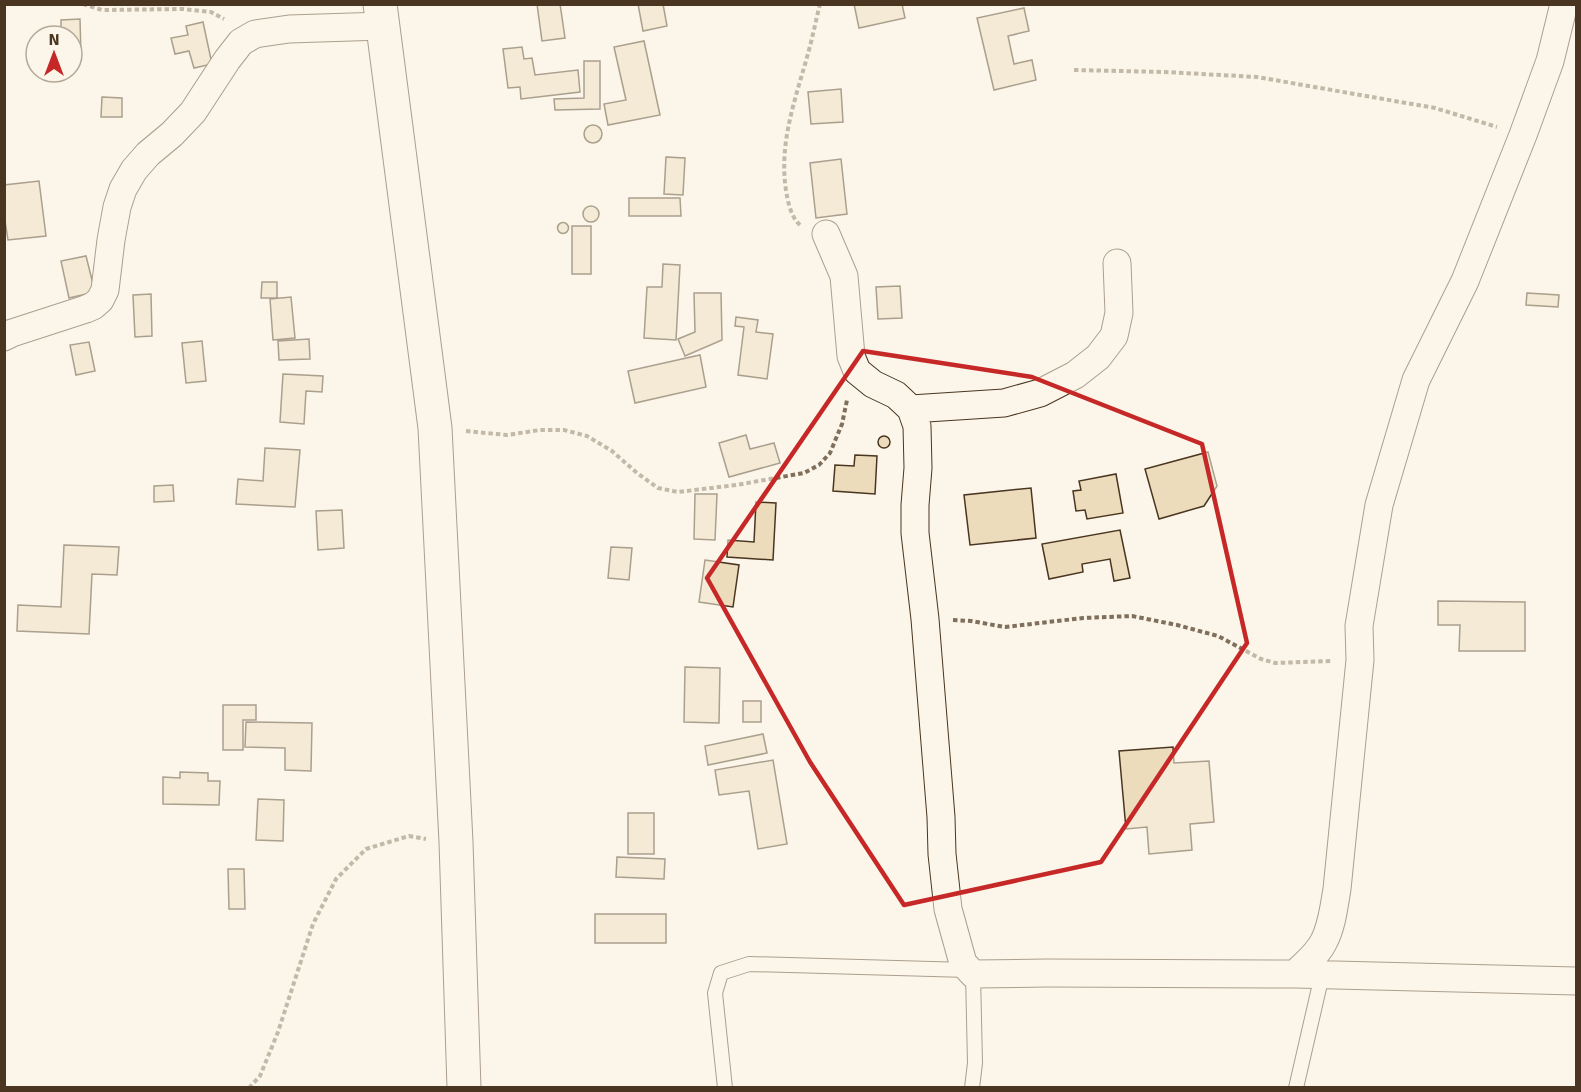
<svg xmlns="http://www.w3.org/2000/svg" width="1581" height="1092" font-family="Signika,sans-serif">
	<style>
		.building { fill: #ecdcbc; stroke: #4a3520; stroke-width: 1.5 }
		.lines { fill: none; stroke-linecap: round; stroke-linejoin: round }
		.lane-casing { stroke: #4a3520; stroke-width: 16 }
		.street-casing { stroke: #4a3520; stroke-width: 29 }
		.highway-casing { stroke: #4a3520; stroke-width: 35 }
		.path { stroke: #7f6f5c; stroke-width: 4; stroke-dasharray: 4.5 3; stroke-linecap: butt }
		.lane { stroke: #fbf6e9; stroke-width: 14 }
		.street { stroke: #fbf6e9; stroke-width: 27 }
		.highway { stroke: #fbf6e9; stroke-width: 33 }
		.marked { fill: none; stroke: #c62828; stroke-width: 4.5; stroke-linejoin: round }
	</style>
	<rect width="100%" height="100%" fill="#fbf6e9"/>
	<path class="building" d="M 537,4 L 560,4 L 565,38 L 542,41 Z
		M 638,4 L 663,4 L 667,26 L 643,31 Z
		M 854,4 L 902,4 L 905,18 L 859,28 Z
		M 1024,8 L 1029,31 L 1008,36 L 1014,64 L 1032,60 L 1036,80 L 994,90 L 977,18 Z
		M 80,19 L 81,56 L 72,56 L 72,36 L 61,36 L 61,20 Z
		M 203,22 L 212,64 L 194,68 L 189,51 L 175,54 L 171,38 L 188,35 L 186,26 Z
		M 644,41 L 660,115 L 608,125 L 604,104 L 626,100 L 614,47 Z
		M 522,47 L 524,59 L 532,58 L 535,75 L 578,70 L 580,92 L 521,99 L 520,87 L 508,88 L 503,49 Z
		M 584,61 L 600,61 L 600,109 L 555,110 L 554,99 L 584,98 Z
		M 841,89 L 843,122 L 811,124 L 808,92 Z
		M 102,97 L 122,98 L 122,117 L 101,117 Z
		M584 134a9 9 0 1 1 18 0a9 9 0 1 1-18 0Z
		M 666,157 L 685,158 L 683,195 L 664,194 Z
		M 841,159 L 847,214 L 816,218 L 810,163 Z
		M 39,181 L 46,236 L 8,240 L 4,214 L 4,185 Z
		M 629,198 L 680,198 L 681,216 L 629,216 Z
		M583 214a8 8 0 1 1 16 0a8 8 0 1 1-16 0Z
		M557.5 228a5.5 5.5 0 1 1 11 0a5.5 5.5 0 1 1-11 0Z
		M 572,226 L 591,226 L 591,274 L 572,274 Z
		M 86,256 L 95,292 L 69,298 L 61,261 Z
		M 663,264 L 680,265 L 676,340 L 644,338 L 647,287 L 662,287 Z
		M 262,282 L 277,282 L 277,298 L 261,298 Z
		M 900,286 L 902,318 L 878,319 L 876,287 Z
		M 694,293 L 721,293 L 722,340 L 685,356 L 678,339 L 695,332 Z
		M 1527,293 L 1559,295 L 1558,307 L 1526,305 Z
		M 151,294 L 152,336 L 135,337 L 133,295 Z
		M 291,297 L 295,338 L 273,340 L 270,299 Z
		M 736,317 L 758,320 L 756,332 L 773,334 L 767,379 L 738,375 L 744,327 L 735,326 Z
		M 309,339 L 310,359 L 279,360 L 278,341 Z
		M 202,341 L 206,381 L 186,383 L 182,343 Z
		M 89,342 L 95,371 L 76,375 L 70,345 Z
		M 700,355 L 706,387 L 635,403 L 628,371 Z
		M 283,374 L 323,376 L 322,392 L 306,391 L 304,424 L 280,422 Z
		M 746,435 L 750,449 L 774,443 L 780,463 L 729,477 L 719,443 Z
		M878 442a6 6 0 1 1 12 0a6 6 0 1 1-12 0Z
		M 265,448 L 300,450 L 295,507 L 236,504 L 238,479 L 263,481 Z
		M 1208,452 L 1217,486 L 1204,506 L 1159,519 L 1145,469 Z
		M 855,455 L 877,456 L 875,494 L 833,491 L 835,465 L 854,466 Z
		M 1116,474 L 1123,513 L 1087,519 L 1085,510 L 1076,511 L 1073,491 L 1081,490 L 1079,481 Z
		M 173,485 L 174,501 L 154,502 L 154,486 Z
		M 1031,488 L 1036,538 L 970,545 L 964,495 Z
		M 695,494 L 717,494 L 715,540 L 694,539 Z
		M 756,502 L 776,503 L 773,560 L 727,557 L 728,540 L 754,542 Z
		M 342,510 L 344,548 L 318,550 L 316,511 Z
		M 1120,530 L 1130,578 L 1114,581 L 1110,559 L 1082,564 L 1083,572 L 1049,579 L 1042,544 Z
		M 64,545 L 119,547 L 117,575 L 92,574 L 89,634 L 17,631 L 18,605 L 61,607 Z
		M 611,547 L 632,548 L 629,580 L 608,578 Z
		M 705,560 L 739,565 L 733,607 L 699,602 Z
		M 1438,601 L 1525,602 L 1525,651 L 1459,651 L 1460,625 L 1438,625 Z
		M 685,667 L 720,668 L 719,723 L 684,722 Z
		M 743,701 L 761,701 L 761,722 L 743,722 Z
		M 223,705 L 256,705 L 256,720 L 243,720 L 243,750 L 223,750 Z
		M 246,722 L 312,723 L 311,771 L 285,770 L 285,748 L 245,747 Z
		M 763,734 L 767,753 L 708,765 L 705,746 Z
		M 1173,747 L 1174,763 L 1209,761 L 1214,822 L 1190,824 L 1192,850 L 1149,854 L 1147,827 L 1126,829 L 1119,751 Z
		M 773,760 L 787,844 L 758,849 L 749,791 L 719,795 L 715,770 Z
		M 180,772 L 208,773 L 208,781 L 220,781 L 219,805 L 163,804 L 163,777 L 180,778 Z
		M 258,799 L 284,800 L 283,841 L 256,840 Z
		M 628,813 L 654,813 L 654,854 L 628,854 Z
		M 617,857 L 665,859 L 664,879 L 616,877 Z
		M 228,869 L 244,869 L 245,909 L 229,909 Z
		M 595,914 L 666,914 L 666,943 L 595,943 Z"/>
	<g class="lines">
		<defs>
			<path id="lane" d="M 725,1088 L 715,993 L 721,973 L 749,964 L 968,970
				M 972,1088 L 975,1063 L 973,974
				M 1296,1088 L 1322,975"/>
			<path id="street" d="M 826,234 L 844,276 L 851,356 L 857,371 L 873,384 L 896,395 L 911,409 L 917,426 L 918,468 L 915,505 L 915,533 L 925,619 L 941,817 L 942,854 L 948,909 L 963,963 L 973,974 L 1046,973 L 1295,974 L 1576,981
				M 4,337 L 12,333 L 86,309 L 93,306 L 100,300 L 105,290 L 111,240 L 117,207 L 123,189 L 134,170 L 148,154 L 172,134 L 193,112 L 227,60 L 241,42 L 255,34 L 289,29 L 383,26
				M 911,409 L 1004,403 L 1040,393 L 1075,375 L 1098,357 L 1114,336 L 1119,313 L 1117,263
				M 1295,974 C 1305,964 1318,954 1324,941 C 1332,926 1334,906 1337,889 L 1360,660 L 1359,626 L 1379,505 L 1416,380 L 1465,281 L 1523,135 L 1550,61 L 1564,4"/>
			<path id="highway" d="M 380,4 L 435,428 L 456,842 L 464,1088"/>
		</defs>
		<use href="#lane" class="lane-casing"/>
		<use href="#street" class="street-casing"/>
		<use href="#highway" class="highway-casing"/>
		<path class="path" d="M 83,4 L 102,10 L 183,9 L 211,12 L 224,19
			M 1074,70 L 1165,72 L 1257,77 L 1435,108 L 1497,127
			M 800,225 C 792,218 789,206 787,196 C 777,145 796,98 809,50 C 813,35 816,20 820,4
			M 466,431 L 507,435 L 540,430 L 564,430 L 587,436 L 612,451 L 637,473 L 658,488 L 678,492 L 736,485 L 804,473 L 819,465 L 830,453 L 842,424 L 847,400
			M 953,620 L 971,621 L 1005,627 L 1083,618 L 1132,616 L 1177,625 L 1218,636 L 1261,659 L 1275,663 L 1332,661
			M 249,1088 L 260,1076 L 278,1032 L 313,924 L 336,879 L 366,849 L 409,836 L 426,839"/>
		<use href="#lane" class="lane"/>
		<use href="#street" class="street"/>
		<use href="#highway" class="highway"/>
	</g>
	<path d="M0 0H1581V1092H0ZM 863,351 L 1032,377 L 1202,444 L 1247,643 L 1101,862 L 904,905 L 810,762 L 707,578 Z" fill="#fbf6e9" fill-opacity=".55" fill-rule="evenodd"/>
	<path class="marked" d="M 863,351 L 1032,377 L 1202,444 L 1247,643 L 1101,862 L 904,905 L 810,762 L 707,578 Z"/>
	<rect width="1581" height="1092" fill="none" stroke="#4a3520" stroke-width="12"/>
	<g transform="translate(54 54)"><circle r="28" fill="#fbf6e9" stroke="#b4a999" stroke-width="1.5"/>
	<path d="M0-4.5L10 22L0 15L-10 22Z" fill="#c62828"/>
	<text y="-9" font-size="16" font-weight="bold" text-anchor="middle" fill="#4a3520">N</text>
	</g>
</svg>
